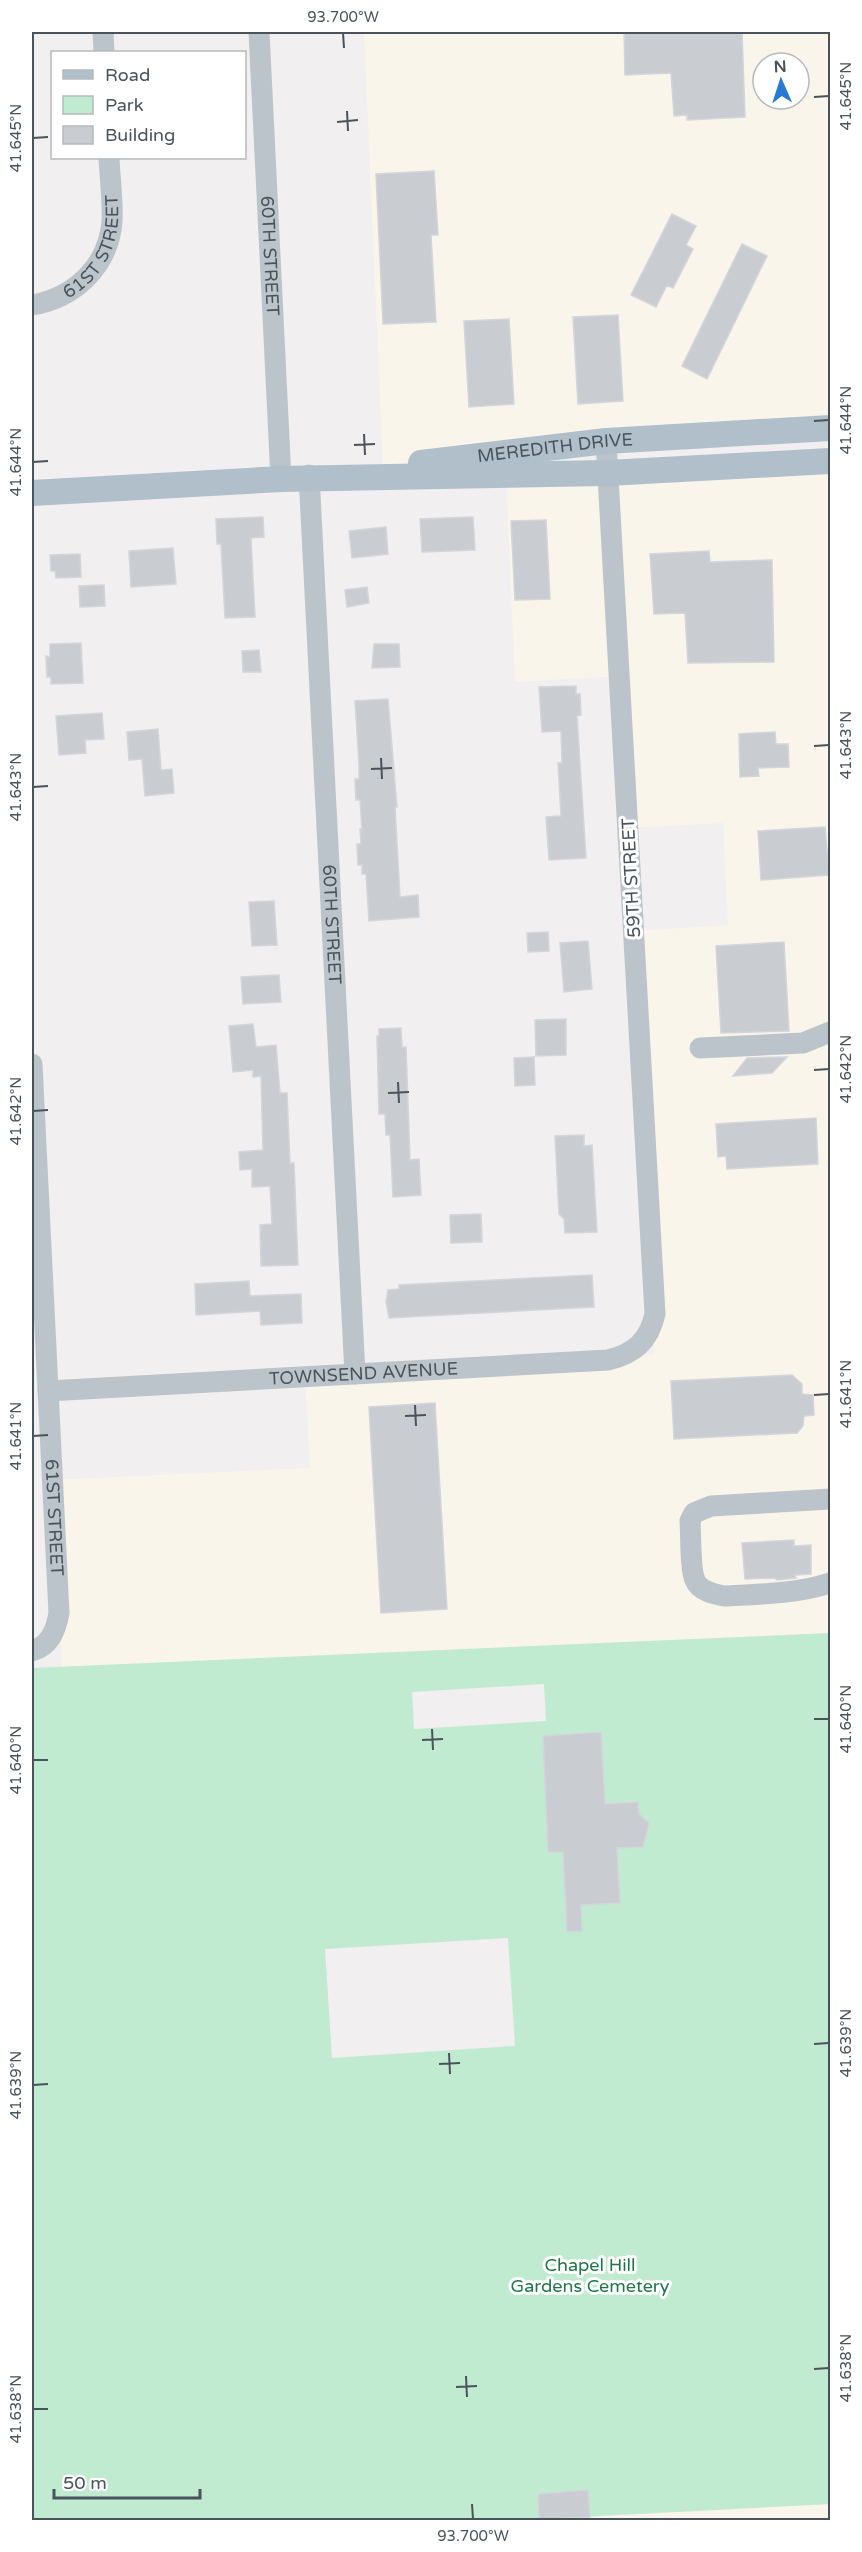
<svg xmlns="http://www.w3.org/2000/svg" width="862" height="2552" font-family="'Varela Round',sans-serif">
	<style>
		.commercial { fill: #faf5ea; fill-rule: evenodd }
		.green { fill: #c1ebd0; fill-rule: evenodd }
		.building { fill: #c9ccd1; stroke: #d3d5da; stroke-width: 1.5 }
		.lines { fill: none; stroke-linecap: round; stroke-linejoin: round }
		.minor { stroke: #bcc4cb; stroke-width: 21 }
		.major { stroke: #b1bfcb; stroke-width: 26 }
		.ticks { fill: none; stroke: #49535b; stroke-width: 2 }
		.labels { text-anchor: middle; dominant-baseline: central; stroke-width: 6; stroke-linejoin: round; paint-order: stroke }
		.street-label { font-size: 18px; fill: #49535b; stroke: #fff }
		.park-label { font-size: 18px; fill: #1f7648; stroke: #fff }
		.neatline { fill: none; stroke: #49535b; stroke-width: 2 }
		.ticks-label { font-size: 15px; text-anchor: middle; fill: #49535b }
	</style>
	<rect width="100%" height="100%" fill="#f1efef"/>
	<path class="commercial" d="M 364,32 L 830,32 L 830,428 L 383,466 ZM 763,63 L 799,63 L 799,99 L 763,99 Z
		M 830,461 L 830,1633 L 62,1667 L 51,1480 L 310,1468 L 305,1375 L 654,1354 L 635,931 L 728,925 L 723,823 L 627,828 L 620,676 L 515,682 L 506,476 Z
		M 830,2504 L 830,2520 L 521,2520 L 564,2518 Z"/>
	<path class="green" d="M 830,1633 L 830,2504 L 521,2520 L 32,2520 L 32,1668 ZM 544,1684 L 546,1721 L 414,1729 L 412,1692 ZM 600,1732 L 594,1804 L 638,1802 L 639,1814 L 649,1824 L 646,1833 L 644,1833 L 644,1847 L 597,1849 L 598,1861 L 618,1860 L 620,1903 L 581,1905 L 582,1931 L 568,1932 L 563,1852 L 548,1852 L 546,1808 L 560,1807 L 547,1795 L 543,1736 ZM 508,1938 L 515,2046 L 332,2058 L 325,1949 Z"/>
	<path class="building" d="M 624,32 L 742,32 L 745,117 L 687,120 L 687,115 L 674,116 L 671,73 L 625,75 Z
		M 434,171 L 438,235 L 431,235 L 436,322 L 383,324 L 376,174 Z
		M 672,214 L 696,226 L 686,245 L 693,249 L 673,288 L 667,285 L 656,307 L 631,295 Z
		M 742,244 L 767,256 L 707,379 L 682,366 Z
		M 618,315 L 623,401 L 578,404 L 573,317 Z
		M 509,319 L 514,404 L 469,407 L 464,321 Z
		M 263,517 L 264,537 L 251,538 L 255,617 L 225,618 L 221,544 L 217,544 L 216,519 Z
		M 473,517 L 475,550 L 422,552 L 420,519 Z
		M 546,520 L 550,599 L 515,600 L 511,521 Z
		M 386,527 L 388,554 L 352,558 L 349,531 Z
		M 173,548 L 176,584 L 131,587 L 129,551 Z
		M 709,551 L 710,562 L 772,560 L 774,662 L 688,663 L 685,613 L 654,614 L 650,554 Z
		M 80,554 L 81,577 L 56,578 L 55,571 L 51,571 L 50,555 Z
		M 104,585 L 105,606 L 80,607 L 79,586 Z
		M 367,587 L 369,603 L 347,607 L 345,590 Z
		M 81,643 L 83,683 L 51,684 L 51,677 L 47,677 L 46,656 L 50,657 L 50,644 Z
		M 374,644 L 399,644 L 400,667 L 372,668 Z
		M 259,650 L 261,672 L 243,672 L 242,651 Z
		M 576,686 L 576,694 L 580,694 L 581,715 L 577,716 L 586,858 L 549,860 L 546,817 L 561,816 L 558,763 L 562,763 L 561,731 L 542,732 L 539,687 Z
		M 388,699 L 397,807 L 395,807 L 400,897 L 418,895 L 419,917 L 369,921 L 366,874 L 362,874 L 362,865 L 358,865 L 357,844 L 361,844 L 360,829 L 362,829 L 360,800 L 356,800 L 355,779 L 359,779 L 359,764 L 355,701 Z
		M 102,713 L 104,739 L 85,740 L 86,753 L 59,755 L 56,716 Z
		M 158,729 L 161,770 L 172,769 L 174,793 L 145,796 L 142,759 L 129,760 L 127,732 Z
		M 775,732 L 776,744 L 788,744 L 789,767 L 758,768 L 759,776 L 740,777 L 739,734 Z
		M 825,827 L 829,875 L 761,880 L 758,831 Z
		M 274,901 L 277,945 L 252,946 L 249,902 Z
		M 548,932 L 549,951 L 528,952 L 527,933 Z
		M 588,941 L 592,989 L 564,992 L 560,943 Z
		M 784,942 L 789,1031 L 721,1033 L 716,946 Z
		M 279,975 L 281,1002 L 243,1004 L 241,977 Z
		M 566,1019 L 566,1055 L 536,1056 L 535,1020 Z
		M 253,1024 L 256,1047 L 276,1045 L 280,1093 L 287,1093 L 290,1163 L 294,1163 L 298,1265 L 261,1266 L 260,1225 L 272,1224 L 270,1186 L 252,1187 L 252,1169 L 240,1170 L 239,1152 L 263,1150 L 261,1076 L 253,1077 L 253,1070 L 233,1072 L 229,1026 Z
		M 401,1028 L 402,1047 L 406,1047 L 410,1160 L 419,1159 L 421,1195 L 393,1197 L 390,1135 L 386,1135 L 385,1114 L 379,1114 L 377,1036 L 379,1036 L 379,1029 Z
		M 534,1057 L 535,1085 L 515,1086 L 514,1058 Z
		M 787,1057 L 772,1073 L 733,1076 L 747,1058 Z
		M 816,1118 L 818,1164 L 727,1169 L 726,1156 L 718,1157 L 716,1124 Z
		M 584,1135 L 584,1146 L 592,1145 L 597,1232 L 565,1233 L 564,1219 L 559,1214 L 555,1136 Z
		M 481,1214 L 482,1242 L 451,1243 L 450,1215 Z
		M 592,1275 L 594,1307 L 389,1318 L 386,1302 L 388,1290 L 399,1289 L 399,1285 Z
		M 249,1281 L 250,1296 L 301,1294 L 302,1323 L 261,1325 L 260,1311 L 196,1315 L 195,1284 Z
		M 792,1375 L 802,1384 L 802,1394 L 813,1395 L 814,1415 L 804,1416 L 803,1426 L 797,1433 L 674,1439 L 671,1381 Z
		M 435,1403 L 447,1609 L 381,1613 L 369,1407 Z
		M 794,1540 L 794,1546 L 811,1545 L 811,1574 L 795,1575 L 796,1578 L 777,1580 L 775,1578 L 745,1579 L 742,1543 Z
		M 601,1732 L 605,1804 L 638,1802 L 639,1814 L 649,1823 L 643,1847 L 617,1848 L 620,1903 L 581,1905 L 582,1931 L 567,1932 L 563,1852 L 548,1852 L 543,1736 Z
		M 588,2490 L 590,2517 L 539,2519 L 538,2494 Z"/>
	<g class="lines">
		<g class="minor">
			<path d="M 103,32 L 104,52"/>
			<path id="s1" d="M 259,32 L 281,479"/>
			<path id="s2" d="M 32,305 C 74,298 108,267 112,222 C 113,201 110,179 109,158"/>
			<path id="s3" d="M 309,475 L 355,1374"/>
			<path d="M 700,1048 L 803,1043 L 830,1032"/>
			<path id="s4" d="M 32,1064 L 59,1613 C 56,1630 50,1646 32,1651"/>
			<path id="s5" d="M 48,1391 L 608,1360 C 634,1354 649,1341 655,1314 L 606,441"/>
			<path d="M 830,1499 L 711,1506 L 694,1513 L 690,1521 C 691,1534 690,1570 695,1580 C 699,1591 714,1594 724,1596 C 760,1594 796,1594 830,1583"/>
		</g>
		<g class="major">
			<path id="s6" d="M 421,463 L 606,441 L 830,428"/>
			<path d="M 32,493 L 281,479 L 608,473 L 830,461"/>
		</g>
	</g>
	<path class="ticks" d="M 343,33 L 344,48M 814,97 L 829,96M 347,111 L 348,131M 337,122 L 358,120M 33,138 L 48,137M 814,421 L 829,420M 364,434 L 365,455M 354,445 L 375,444M 33,462 L 48,461M 814,746 L 829,745M 381,758 L 382,779M 371,769 L 392,768M 33,787 L 48,786M 814,1070 L 829,1069M 398,1082 L 399,1103M 388,1093 L 409,1092M 33,1111 L 48,1110M 814,1395 L 829,1394M 415,1405 L 416,1426M 405,1416 L 426,1415M 33,1436 L 48,1435M 814,1719 L 829,1719M 432,1729 L 433,1750M 422,1740 L 443,1739M 33,1760 L 48,1760M 814,2044 L 829,2043M 449,2053 L 450,2074M 439,2064 L 460,2063M 33,2085 L 48,2084M 814,2369 L 829,2368M 466,2376 L 467,2397M 456,2387 L 477,2386M 33,2409 L 48,2409M 472,2504 L 473,2519"/>
	<g class="labels">
		<g class="street-label">
			<text stroke="none"><textPath href="#s2" startOffset="93">61ST STREET</textPath></text>
			<text stroke="none"><textPath href="#s1" startOffset="224">60TH STREET</textPath></text>
			<text stroke="none"><textPath href="#s6" startOffset="135">MEREDITH DRIVE</textPath></text>
			<text transform="translate(631 878) rotate(-93)">59TH STREET</text>
			<text stroke="none"><textPath href="#s3" startOffset="450">60TH STREET</textPath></text>
			<text stroke="none"><textPath href="#s5" startOffset="316">TOWNSEND AVENUE</textPath></text>
			<text stroke="none"><textPath href="#s4" startOffset="454">61ST STREET</textPath></text>
		</g>
		<g class="park-label">
			<text x="590" y="2265">Chapel Hill<tspan x="590" dy="21">Gardens Cemetery</tspan></text>
		</g>
	</g>
	<rect width="862" height="2552" fill="none" stroke="#ffffff" stroke-width="66"/>
	<rect x="51" y="51" width="195" height="108" fill="#ffffff" stroke="#b6babd" stroke-width="1.5"/>
	<rect x="63" y="70" width="30" height="9" fill="#b1bfcb" stroke="#b6babd" stroke-width="1.5"/>
	<text x="105" y="81" font-size="18" fill="#49535b">Road</text>
	<rect x="63" y="96" width="30" height="18" fill="#c1ebd0" stroke="#b6babd" stroke-width="1.5"/>
	<text x="105" y="111" font-size="18" fill="#49535b">Park</text>
	<rect x="63" y="126" width="30" height="18" fill="#c9ccd1" stroke="#b6babd" stroke-width="1.5"/>
	<text x="105" y="141" font-size="18" fill="#49535b">Building</text>
	<g transform="translate(781 81) rotate(357)"><circle r="28" fill="#ffffff" stroke="#b6babd" stroke-width="1.5"/>
	<path d="M0-4.5L10 22L0 15L-10 22Z" fill="#2978d2"/>
	<text y="-9" font-size="16" font-weight="bold" text-anchor="middle" fill="#49535b">N</text>
	</g>
	<path d="M54 2489v9h146v-9" fill="none" stroke="#49535b" stroke-width="3"/>
	<text x="63" y="2489" font-size="18" fill="#49535b" stroke="#ffffff" stroke-width="4.5" paint-order="stroke">50 m</text>
	<rect x="33" y="33" width="796" height="2486" class="neatline"/>
	<g class="ticks-label">
		<text x="343" y="22">93.700°W</text>
		<text transform="translate(846 96) rotate(-90)" y="5">41.645°N</text>
		<text transform="translate(16 138) rotate(-90)" y="5">41.645°N</text>
		<text transform="translate(846 420) rotate(-90)" y="5">41.644°N</text>
		<text transform="translate(16 462) rotate(-90)" y="5">41.644°N</text>
		<text transform="translate(846 745) rotate(-90)" y="5">41.643°N</text>
		<text transform="translate(16 787) rotate(-90)" y="5">41.643°N</text>
		<text transform="translate(846 1069) rotate(-90)" y="5">41.642°N</text>
		<text transform="translate(16 1111) rotate(-90)" y="5">41.642°N</text>
		<text transform="translate(846 1394) rotate(-90)" y="5">41.641°N</text>
		<text transform="translate(16 1436) rotate(-90)" y="5">41.641°N</text>
		<text transform="translate(846 1719) rotate(-90)" y="5">41.640°N</text>
		<text transform="translate(16 1760) rotate(-90)" y="5">41.640°N</text>
		<text transform="translate(846 2043) rotate(-90)" y="5">41.639°N</text>
		<text transform="translate(16 2085) rotate(-90)" y="5">41.639°N</text>
		<text transform="translate(846 2368) rotate(-90)" y="5">41.638°N</text>
		<text transform="translate(16 2409) rotate(-90)" y="5">41.638°N</text>
		<text x="473" y="2541">93.700°W</text>
	</g>
</svg>
